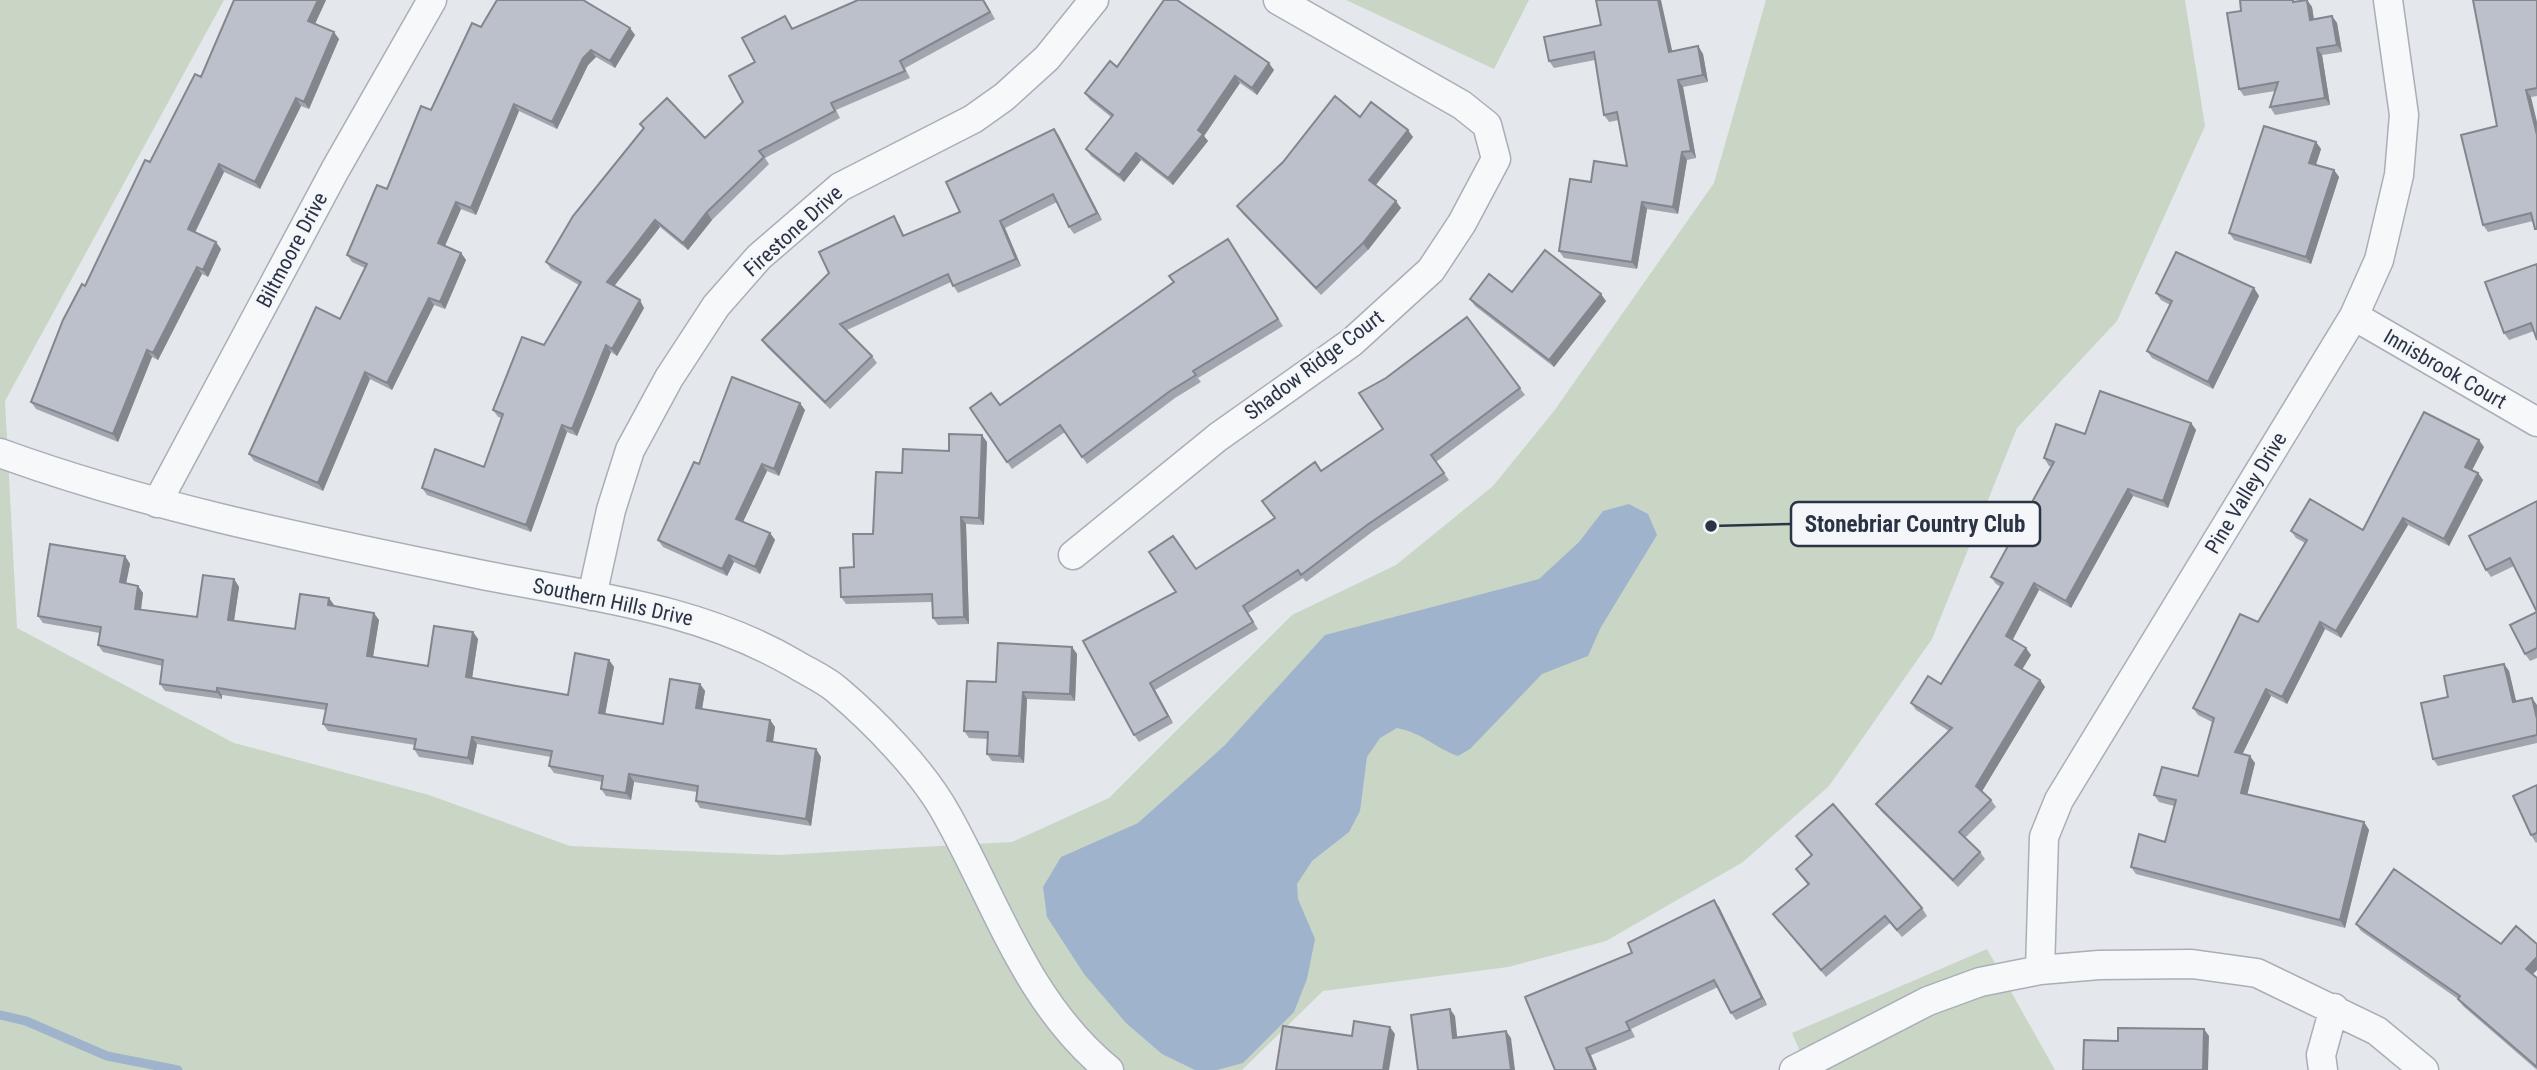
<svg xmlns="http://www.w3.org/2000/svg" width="2537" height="1070" font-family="'Roboto Condensed',sans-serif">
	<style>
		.green { fill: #c9d6c5 }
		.water { fill: #9fb4cc }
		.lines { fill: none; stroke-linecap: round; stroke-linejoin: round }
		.stream { stroke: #9fb4cc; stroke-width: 9 }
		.street-casing { stroke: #a9aeb7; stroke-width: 31 }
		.street { stroke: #f7f8fa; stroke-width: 28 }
		.wall { fill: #a1a5ae }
		.shaded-wall { fill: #83868d }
		.building { fill: #bbc0ca; stroke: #83868d; stroke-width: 2 }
		.labels { text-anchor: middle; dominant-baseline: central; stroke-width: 5; stroke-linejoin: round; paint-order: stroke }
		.street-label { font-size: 21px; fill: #2b3445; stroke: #f4f6f9 }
		.leader { fill: none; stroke: #2b3445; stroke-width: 2.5 }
		.callout-dot { fill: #2b3445; stroke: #f4f6f9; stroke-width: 2.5 }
		.callout { fill: #f4f6f9; stroke: #2b3445; stroke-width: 2.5 }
		.callout-label { font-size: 23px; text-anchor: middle; font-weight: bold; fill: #2b3445 }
	</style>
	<rect width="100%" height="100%" fill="#e4e7ec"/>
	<path class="green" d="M 0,0 L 224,0 L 5,401 L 17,628 L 234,743 L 429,795 L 570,846 L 778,855 L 1012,842 L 1109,798 L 1292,615 L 1396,565 L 1493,486 L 1554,411 L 1714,183 L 1766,0 L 2185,0 L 2205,126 L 2117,321 L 2017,428 L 1932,639 L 1829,786 L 1743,862 L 1606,941 L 1508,967 L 1323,991 L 1242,1070 L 0,1070 Z
		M 1346,0 L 1529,0 L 1494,69 Z
		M 1987,949 L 2055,1070 L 1808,1070 L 1792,1033 Z"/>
	<path class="water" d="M 1629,504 L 1648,514 L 1657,535 L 1601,627 L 1588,656 L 1542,674 L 1470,749 L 1458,756 C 1433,747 1425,734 1397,728 L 1380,738 L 1367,757 L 1360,811 L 1349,832 L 1312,861 L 1297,884 L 1298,899 L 1315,939 L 1307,979 L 1294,1012 L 1243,1063 L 1217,1070 L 1195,1070 L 1162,1054 L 1126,1023 L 1084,974 L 1047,917 L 1043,887 L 1061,857 L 1138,823 L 1224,746 L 1325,635 L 1539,579 L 1579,542 L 1603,511 Z"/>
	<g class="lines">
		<path class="stream" d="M 0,1015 L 26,1021 L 107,1056 L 178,1070"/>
		<defs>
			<path id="street" d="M 2354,316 L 2537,422
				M 0,453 C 154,509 318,541 478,574 C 587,596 698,607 795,664 C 808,672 824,679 836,689 C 874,721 923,771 947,815 C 997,904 1027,1003 1109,1070
				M 157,503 L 335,170 L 432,0
				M 1073,555 L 1218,437 L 1352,342 L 1431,270 L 1462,223 L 1496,159 L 1487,125 L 1462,105 L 1278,0
				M 592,596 L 611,510 L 630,450 L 669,378 L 716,306 L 759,257 L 840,187 L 973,119 L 1004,97 L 1047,58 L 1094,0
				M 2040,970 L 2044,837 L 2059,800 L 2354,316 L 2379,260 L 2399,175 L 2404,115 L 2388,0
				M 1794,1070 L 1928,1001 L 1980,982 L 2040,970 L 2099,965 L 2192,964 L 2257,973 L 2377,1031 L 2424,1070
				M 2323,1070 L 2321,1055 L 2334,1008"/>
		</defs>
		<use href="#street" class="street-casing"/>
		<use href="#street" class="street"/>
	</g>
	<path class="wall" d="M 234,0 L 326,0 L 315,24 L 339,39 L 309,109 L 301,106 L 260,189 L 224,172 L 195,233 L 221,249 L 208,277 L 202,274 L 158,360 L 152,357 L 118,442 L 36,409 L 31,402 L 85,286 L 150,162 L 201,77 Z
		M 984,0 L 995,19 L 905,68 L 910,78 L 836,110 L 840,118 L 765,158 L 769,164 L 712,220 L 688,250 L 660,227 L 614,286 L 644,308 L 617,356 L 611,352 L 577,436 L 567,432 L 531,532 L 427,495 L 422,488 L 484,467 L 502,418 L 498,417 L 493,410 L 544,345 L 579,285 L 551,269 L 546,262 L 643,129 L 640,124 L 705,138 L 743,102 L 755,62 L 785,16 L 793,29 Z
		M 2307,0 L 2312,7 L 2314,19 L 2332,16 L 2337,23 L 2342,52 L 2322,55 L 2330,105 L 2275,115 L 2270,107 L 2275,91 L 2244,96 L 2239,89 L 2241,11 Z
		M 2537,0 L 2537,96 L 2531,97 L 2533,221 L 2488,232 L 2483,225 Z
		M 586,2 L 635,35 L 615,68 L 596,57 L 588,65 L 557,129 L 519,111 L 476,215 L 461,209 L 445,246 L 461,253 L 466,260 L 445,309 L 434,305 L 392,390 L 370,379 L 323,491 L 254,461 L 249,454 L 340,319 L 365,268 L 352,262 L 347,255 L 387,189 L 431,110 L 481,27 Z
		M 1544,37 L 1672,51 L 1698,46 L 1703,54 L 1708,82 L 1683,87 L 1696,158 L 1687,160 L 1678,214 L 1647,209 L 1637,269 L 1564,258 L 1559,251 L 1591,182 L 1627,166 L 1619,120 L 1609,122 L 1604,115 L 1595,60 L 1554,68 L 1549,61 Z
		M 1117,67 L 1274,70 L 1257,95 L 1240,83 L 1204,136 L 1208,141 L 1173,185 L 1141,160 L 1124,182 L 1091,156 L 1086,149 L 1111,117 L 1090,100 L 1085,93 Z
		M 1360,117 L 1413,137 L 1376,185 L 1401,208 L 1368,250 L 1321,295 L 1242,213 L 1237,206 Z
		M 1054,129 L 1059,136 L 1102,220 L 1074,234 L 1069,227 L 1057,202 L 1005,228 L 1021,266 L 958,293 L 951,282 L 847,330 L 872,356 L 877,363 L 830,409 L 767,347 L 762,340 L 899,224 L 904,235 L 960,212 Z
		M 2316,142 L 2321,149 L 2316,165 L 2334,170 L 2339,177 L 2311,264 L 2234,240 L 2229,233 Z
		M 1233,247 L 1283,326 L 1198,378 L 1201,382 L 1175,398 L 1087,464 L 1065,432 L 1012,469 L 970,408 L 1000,405 Z
		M 2537,264 L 2534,331 L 2509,340 L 2504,333 Z
		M 2254,288 L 2259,296 L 2213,389 L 2152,358 L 2147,351 L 2170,305 L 2161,300 L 2156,293 Z
		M 1512,292 L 1606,301 L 1554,367 L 1475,306 L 1470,299 Z
		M 1467,317 L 1525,395 L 1436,462 L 1449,480 L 1372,532 L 1306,582 L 1303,578 L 1248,613 L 1258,629 L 1155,690 L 1173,723 L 1139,742 L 1134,735 L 1176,592 L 1196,569 L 1275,518 L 1321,471 L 1383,429 L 1386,378 Z
		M 805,410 L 779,476 L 767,471 L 743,522 L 770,533 L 775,540 L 760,574 L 734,562 L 727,576 L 663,547 L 658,540 L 699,464 Z
		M 2191,423 L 2196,430 L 2168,508 L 2133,496 L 2071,608 L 2039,590 L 2012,640 L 2031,655 L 2022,669 L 2040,680 L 2045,687 L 1982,791 L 1991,800 L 1996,807 L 1965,838 L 1980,852 L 1985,859 L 1958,887 L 1881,811 L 1876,804 L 1949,731 L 1916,710 L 1911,703 L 1941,684 L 2001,587 L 1996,584 L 1991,577 L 2051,466 L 2049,466 L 2044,458 L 2085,434 Z
		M 987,442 L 984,525 L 966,524 L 969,624 L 938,625 L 933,618 L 932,602 L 846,604 L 841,597 L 854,567 L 873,534 L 902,473 L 949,451 Z
		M 2484,447 L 2472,470 L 2478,473 L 2483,480 L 2449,546 L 2408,525 L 2341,638 L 2325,629 L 2287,704 L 2271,696 L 2242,754 L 2255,763 L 2247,794 L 2364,822 L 2369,830 L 2345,928 L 2136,874 L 2131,867 L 2165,842 L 2174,806 L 2159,802 L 2154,795 L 2198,776 L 2212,722 L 2198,715 L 2193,708 L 2258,622 L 2305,543 L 2296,538 L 2291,531 L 2363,530 Z
		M 2537,501 L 2537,658 L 2530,661 L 2525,654 L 2537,612 L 2514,566 L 2491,577 L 2486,570 Z
		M 125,556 L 130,564 L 126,583 L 138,586 L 143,593 L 141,610 L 197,617 L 234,579 L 239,587 L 234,621 L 295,629 L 329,598 L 334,606 L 379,620 L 373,657 L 428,666 L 473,632 L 478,639 L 472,678 L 568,695 L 609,660 L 614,667 L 605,714 L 663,724 L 700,684 L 705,691 L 702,709 L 770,720 L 775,727 L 773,742 L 816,749 L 821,757 L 811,826 L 700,808 L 696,801 L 697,792 L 634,782 L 631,800 L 606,796 L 601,789 L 602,782 L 554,773 L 549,766 L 551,757 L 477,744 L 473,765 L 419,757 L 414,749 L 415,745 L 328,731 L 323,724 L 326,710 L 222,695 L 222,699 L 165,691 L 160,684 L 162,666 L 103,652 L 98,645 L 100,633 L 43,623 L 38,616 Z
		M 1072,647 L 1077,654 L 1075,701 L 1027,699 L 1024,763 L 992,761 L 987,754 L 988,739 L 969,738 L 964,731 L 996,682 Z
		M 2504,664 L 2509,671 L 2516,702 L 2537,705 L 2537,743 L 2438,766 L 2433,759 L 2448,697 Z
		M 2537,785 L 2537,842 L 2536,843 L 2531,835 Z
		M 1796,836 L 1922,908 L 1927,916 L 1902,937 L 1890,923 L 1826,977 L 1773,914 L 1808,885 L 1796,869 L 1811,855 Z
		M 1714,900 L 1719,907 L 1767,1005 L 1736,1020 L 1731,1013 L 1718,987 L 1631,1029 L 1635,1037 L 1555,1070 L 1632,953 Z
		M 2356,924 L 2533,975 L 2537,978 L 2537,1070 L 2463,1006 L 2458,999 L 2361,931 Z"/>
	<path class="shaded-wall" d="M 318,0 L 326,0 L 313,28 L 308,21 Z
		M 1658,0 L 1661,0 L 1674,59 L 1669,52 Z
		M 2307,0 L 2312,7 L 2315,27 L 2310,20 Z
		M 2332,16 L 2337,23 L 2342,52 L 2337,45 Z
		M 630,28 L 635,35 L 615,68 L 610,61 Z
		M 334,32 L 339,39 L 309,109 L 304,102 Z
		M 1698,46 L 1703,54 L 1708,82 L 1703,75 Z
		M 2317,48 L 2322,55 L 2330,105 L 2325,98 Z
		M 591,50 L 596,57 L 588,65 L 557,129 L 552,122 L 583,58 Z
		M 1269,63 L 1274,70 L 1257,95 L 1252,88 Z
		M 1235,76 L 1240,83 L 1204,136 L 1208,141 L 1173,185 L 1168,178 L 1198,130 Z
		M 1678,80 L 1683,87 L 1696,158 L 1691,151 Z
		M 2526,90 L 2531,97 L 2537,122 L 2537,135 Z
		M 296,98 L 301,106 L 260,189 L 255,182 Z
		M 514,104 L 519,111 L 476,215 L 471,208 Z
		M 1054,129 L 1059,136 L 1102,220 L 1097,213 Z
		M 1408,130 L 1413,137 L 1374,187 L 1369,180 Z
		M 2316,142 L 2321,149 L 2314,170 L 2309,163 Z
		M 1682,152 L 1687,160 L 1678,214 L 1673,207 Z
		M 1136,153 L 1141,160 L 1124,182 L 1119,175 Z
		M 219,164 L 224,172 L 193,236 L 188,229 Z
		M 2334,170 L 2339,177 L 2311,264 L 2306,257 Z
		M 1396,201 L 1401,208 L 1368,250 L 1363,243 Z
		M 456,202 L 461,209 L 443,250 L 438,243 Z
		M 1642,202 L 1647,209 L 1637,269 L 1632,262 Z
		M 707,212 L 712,220 L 688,250 L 683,243 Z
		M 655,220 L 660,227 L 612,289 L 607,282 Z
		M 1000,221 L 1005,228 L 1021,266 L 1016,259 Z
		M 216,242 L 221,249 L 208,277 L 203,270 Z
		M 461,253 L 466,260 L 445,309 L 440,302 Z
		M 197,267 L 202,274 L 158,360 L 153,353 Z
		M 2254,288 L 2259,296 L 2213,389 L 2208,382 Z
		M 1601,294 L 1606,301 L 1554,367 L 1549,360 Z
		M 429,298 L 434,305 L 392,390 L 387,383 Z
		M 640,300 L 644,308 L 617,356 L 612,349 Z
		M 606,345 L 611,352 L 577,436 L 572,429 Z
		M 147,350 L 152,357 L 118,442 L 113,434 Z
		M 365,372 L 370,379 L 323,491 L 318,483 Z
		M 800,403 L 805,410 L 779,476 L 774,469 Z
		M 2191,423 L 2196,430 L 2168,508 L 2163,501 Z
		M 562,425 L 567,432 L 531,532 L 526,525 Z
		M 982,435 L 987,442 L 984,525 L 979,518 Z
		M 2479,440 L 2484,447 L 2470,474 L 2465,467 Z
		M 762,464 L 767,471 L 741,526 L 736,519 Z
		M 2478,473 L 2483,480 L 2449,546 L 2444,539 Z
		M 2128,489 L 2133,496 L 2071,608 L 2066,601 Z
		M 961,517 L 966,524 L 969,624 L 964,617 Z
		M 2403,518 L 2408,525 L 2341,638 L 2336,631 Z
		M 770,533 L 775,540 L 760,574 L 755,567 Z
		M 729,555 L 734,562 L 727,576 L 722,569 Z
		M 125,556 L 130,564 L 125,589 L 120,582 Z
		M 234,579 L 239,587 L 233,627 L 228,620 Z
		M 2034,583 L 2039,590 L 2011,643 L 2006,636 Z
		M 138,586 L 143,593 L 140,616 L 135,609 Z
		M 329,598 L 334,605 L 333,612 L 328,605 Z
		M 374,613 L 379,620 L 372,663 L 367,656 Z
		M 2320,622 L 2325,629 L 2287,704 L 2282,697 Z
		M 473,632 L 478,639 L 471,685 L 466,677 Z
		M 1072,647 L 1077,654 L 1075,701 L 1070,694 Z
		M 2026,648 L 2031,655 L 2020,673 L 2015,665 Z
		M 609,660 L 614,667 L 604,720 L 599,713 Z
		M 2504,664 L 2509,671 L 2518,709 L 2513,702 Z
		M 2040,680 L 2045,687 L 1981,793 L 1976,786 Z
		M 1150,683 L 1155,690 L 1173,723 L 1168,716 Z
		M 700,684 L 705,691 L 701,715 L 696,708 Z
		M 217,688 L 222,695 L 222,699 L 217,692 Z
		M 2266,689 L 2271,696 L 2240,759 L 2235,752 Z
		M 1023,692 L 1027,699 L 1024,763 L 1019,756 Z
		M 2532,698 L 2537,705 L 2537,719 Z
		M 770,720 L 775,727 L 772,748 L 767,741 Z
		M 472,737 L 477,744 L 473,765 L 468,758 Z
		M 816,749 L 821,757 L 811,826 L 806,819 Z
		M 2250,756 L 2255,763 L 2246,800 L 2241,793 Z
		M 629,774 L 634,782 L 631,800 L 626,793 Z
		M 2364,822 L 2369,830 L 2345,928 L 2340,920 Z
		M 1714,900 L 1719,907 L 1767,1005 L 1762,998 Z
		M 2537,957 L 2537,970 L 2531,976 L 2526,969 Z
		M 1450,1009 L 1455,1016 L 1458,1045 L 1453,1038 Z
		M 1390,1027 L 1395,1034 L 1389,1070 L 1383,1070 Z
		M 2204,1029 L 2209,1036 L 2208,1070 L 2203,1070 Z
		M 1506,1031 L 1511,1038 L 1515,1070 L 1511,1070 Z
		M 1586,1048 L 1591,1055 L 1597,1070 L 1595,1070 Z"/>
	<path class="building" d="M 234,0 L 318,0 L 308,21 L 334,32 L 304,102 L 296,98 L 255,182 L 219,164 L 188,229 L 216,242 L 203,270 L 197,267 L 153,353 L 147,350 L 113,434 L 31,402 L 63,320 L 82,284 L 85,286 L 145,160 L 150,162 L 195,74 L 201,77 Z
		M 497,0 L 583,0 L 630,28 L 610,61 L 591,50 L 583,58 L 552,122 L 514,104 L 471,208 L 456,202 L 438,243 L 461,253 L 440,302 L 429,298 L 387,383 L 365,372 L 318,483 L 249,454 L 316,307 L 340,319 L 367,264 L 347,255 L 377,185 L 387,189 L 421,106 L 431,110 L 472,23 L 481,27 Z
		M 858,0 L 983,0 L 990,12 L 900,61 L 905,71 L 831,103 L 835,111 L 759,151 L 764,157 L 707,212 L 683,243 L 655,220 L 607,282 L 640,300 L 612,349 L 606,345 L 572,429 L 562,425 L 526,525 L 422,488 L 435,449 L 484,467 L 503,414 L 493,410 L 522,337 L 544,345 L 581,282 L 546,262 L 573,216 L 644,128 L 640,124 L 667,98 L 705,138 L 743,102 L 729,76 L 755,62 L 742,38 L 785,16 L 792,29 Z
		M 1164,0 L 1177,0 L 1269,63 L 1252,88 L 1235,76 L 1198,130 L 1203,134 L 1168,178 L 1136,153 L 1119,175 L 1086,149 L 1113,115 L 1085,93 L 1110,61 L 1117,67 Z
		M 1596,0 L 1658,0 L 1669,52 L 1698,46 L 1703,75 L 1678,80 L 1691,151 L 1682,152 L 1673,207 L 1642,202 L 1632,262 L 1559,251 L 1570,179 L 1591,182 L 1594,161 L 1627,166 L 1617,112 L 1604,115 L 1594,52 L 1549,61 L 1544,37 L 1601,25 Z
		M 2240,0 L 2293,0 L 2293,2 L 2307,0 L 2310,20 L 2332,16 L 2337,45 L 2317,48 L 2325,98 L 2270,107 L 2278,82 L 2239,89 L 2227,13 L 2241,11 Z
		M 2473,0 L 2537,0 L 2537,88 L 2526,90 L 2537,135 L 2537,229 L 2535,229 L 2531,213 L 2483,225 L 2461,135 L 2497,126 Z
		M 1335,96 L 1360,117 L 1371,102 L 1408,130 L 1369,180 L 1396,201 L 1363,243 L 1316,288 L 1237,206 L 1283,162 Z
		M 2264,126 L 2316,142 L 2309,163 L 2334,170 L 2306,257 L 2229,233 Z
		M 1054,129 L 1097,213 L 1069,227 L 1053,194 L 1000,221 L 1016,259 L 953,286 L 948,274 L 840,324 L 872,356 L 825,402 L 762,340 L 829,273 L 819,252 L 894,216 L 903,236 L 960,212 L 946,182 Z
		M 1228,239 L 1278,319 L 1193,371 L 1196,375 L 1170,391 L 1082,457 L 1060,425 L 1007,462 L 970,408 L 991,393 L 1000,405 L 1174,282 L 1169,276 Z
		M 1545,250 L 1601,294 L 1549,360 L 1470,299 L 1489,274 L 1512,292 Z
		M 2176,252 L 2254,288 L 2208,382 L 2147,351 L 2172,301 L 2156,293 Z
		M 2537,264 L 2537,340 L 2531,323 L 2504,333 L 2485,282 Z
		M 1467,317 L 1520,388 L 1431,455 L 1444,473 L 1367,525 L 1301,575 L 1298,570 L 1243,606 L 1253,622 L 1150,683 L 1168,716 L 1134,735 L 1083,641 L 1176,592 L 1149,552 L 1173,536 L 1196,569 L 1275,518 L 1262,501 L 1315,462 L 1321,471 L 1383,429 L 1359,393 L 1386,378 Z
		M 732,377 L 800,403 L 774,469 L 762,464 L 736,519 L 770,533 L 755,567 L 729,555 L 722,569 L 658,540 L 694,462 L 699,464 Z
		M 2100,391 L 2191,423 L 2163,501 L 2128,489 L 2066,601 L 2034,583 L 2006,636 L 2026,648 L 2015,665 L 2040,680 L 1976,786 L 1991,800 L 1959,832 L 1980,852 L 1953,880 L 1876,804 L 1952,728 L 1911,703 L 1928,676 L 1941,684 L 2003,583 L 1991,577 L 2054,462 L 2044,458 L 2056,424 L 2085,434 Z
		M 2424,412 L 2479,440 L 2465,467 L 2478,473 L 2444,539 L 2403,518 L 2336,631 L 2320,622 L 2282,697 L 2266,689 L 2235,752 L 2250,756 L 2241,793 L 2364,822 L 2340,920 L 2131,867 L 2139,834 L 2165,842 L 2176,800 L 2154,795 L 2162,767 L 2198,776 L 2214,718 L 2193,708 L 2240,614 L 2258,622 L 2307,540 L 2291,531 L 2310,499 L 2363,530 Z
		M 949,434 L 982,435 L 979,518 L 961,517 L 964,617 L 933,618 L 932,594 L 841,597 L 840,568 L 854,567 L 853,534 L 873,534 L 876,472 L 902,473 L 903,449 L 949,451 Z
		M 2537,501 L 2537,648 L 2525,654 L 2510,625 L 2537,612 L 2510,558 L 2486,570 L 2469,536 Z
		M 50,544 L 125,556 L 120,582 L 138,586 L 135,609 L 197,617 L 203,575 L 234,579 L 228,620 L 295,629 L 300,594 L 329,598 L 328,605 L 374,613 L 367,656 L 428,666 L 434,626 L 473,632 L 466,677 L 568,695 L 575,653 L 609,660 L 599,713 L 663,724 L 670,679 L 700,684 L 696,708 L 770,720 L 767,741 L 816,749 L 806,819 L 696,801 L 698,786 L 629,774 L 626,793 L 601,789 L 603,776 L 549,766 L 552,751 L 472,737 L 468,758 L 414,749 L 416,739 L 323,724 L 327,704 L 217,688 L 217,692 L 160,684 L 163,660 L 98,645 L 101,627 L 38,616 Z
		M 998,643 L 1072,647 L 1070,694 L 1023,692 L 1019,756 L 987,754 L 988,732 L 964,731 L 967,681 L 996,682 Z
		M 2504,664 L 2513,702 L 2532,698 L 2537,719 L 2537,735 L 2433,759 L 2421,703 L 2448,697 L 2444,676 Z
		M 2537,785 L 2537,833 L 2531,835 L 2513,796 Z
		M 1833,804 L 1922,908 L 1897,930 L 1885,916 L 1821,970 L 1773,914 L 1809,884 L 1796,869 L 1812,855 L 1796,836 Z
		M 2394,869 L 2501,944 L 2516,926 L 2537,944 L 2537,957 L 2526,969 L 2537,978 L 2537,1067 L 2458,999 L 2460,996 L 2356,924 Z
		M 1714,900 L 1762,998 L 1731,1013 L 1714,980 L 1626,1022 L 1630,1030 L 1586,1048 L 1595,1070 L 1555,1070 L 1525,997 L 1632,953 L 1628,943 Z
		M 1450,1009 L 1453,1038 L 1506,1031 L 1511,1070 L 1418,1070 L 1411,1015 Z
		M 1354,1021 L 1390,1027 L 1383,1070 L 1276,1070 L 1283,1026 L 1352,1036 Z
		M 2118,1028 L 2204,1029 L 2203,1070 L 2083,1070 L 2084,1040 L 2118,1041 Z"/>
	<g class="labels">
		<g class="street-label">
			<text transform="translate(793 231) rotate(-42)">Firestone Drive</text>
			<text transform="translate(292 250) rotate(-62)">Biltmoore Drive</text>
			<text transform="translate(1314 365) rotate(-37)">Shadow Ridge Court</text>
			<text transform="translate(2445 369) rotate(30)">Innisbrook Court</text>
			<text transform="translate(2246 493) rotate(-59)">Pine Valley Drive</text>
			<text transform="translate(613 602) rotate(12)">Southern Hills Drive</text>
		</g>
	</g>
	<path class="leader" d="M1711 526L1791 524"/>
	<circle class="callout-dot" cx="1711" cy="526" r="7"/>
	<rect class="callout" x="1791" y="502" width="249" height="44" rx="7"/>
	<g class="callout-label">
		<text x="1915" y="532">Stonebriar Country Club</text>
	</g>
</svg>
